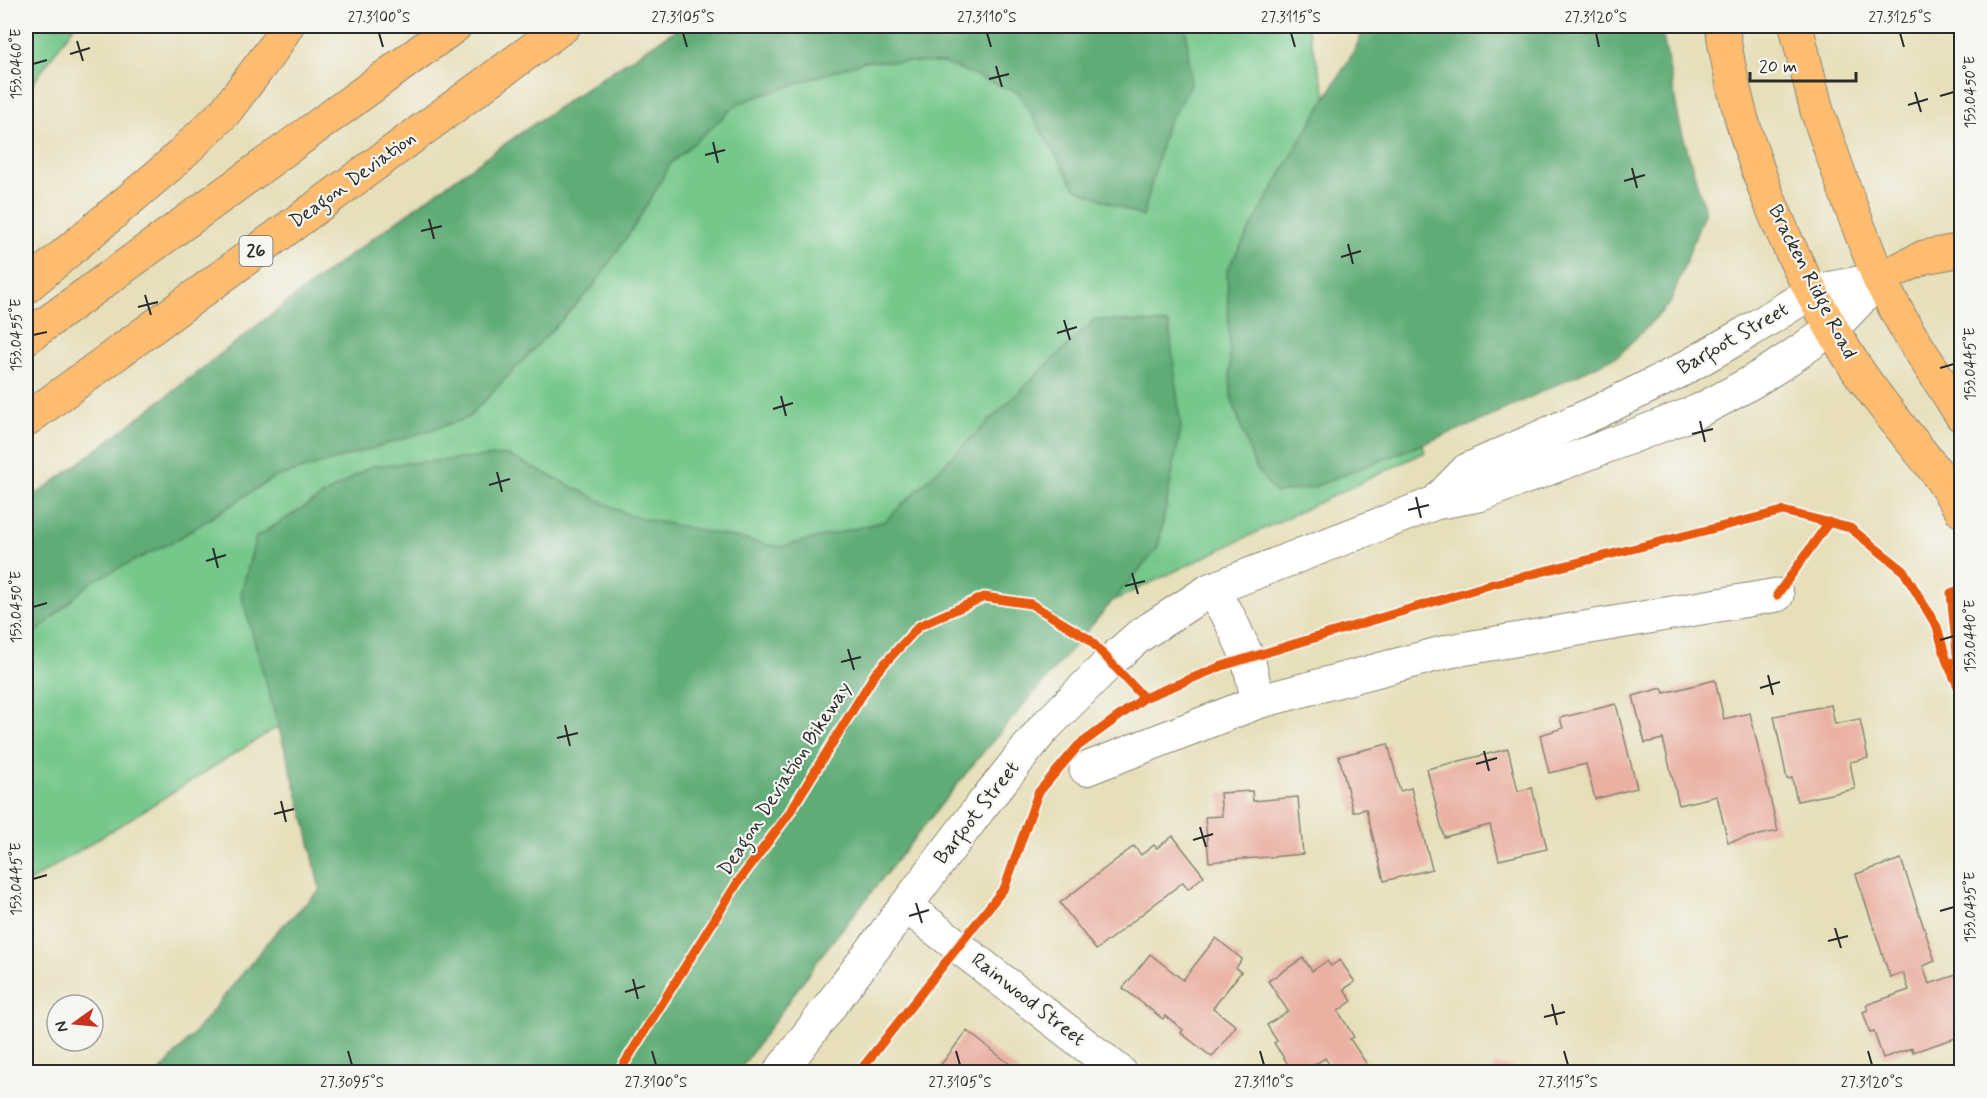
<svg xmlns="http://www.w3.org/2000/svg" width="1987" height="1098" font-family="Mynerve,sans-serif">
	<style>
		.green { fill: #74c78a; stroke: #50795a; stroke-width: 1.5 }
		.forest { fill: #5fac76; stroke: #456c50; stroke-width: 1.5 }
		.building { fill: #eab1a3 }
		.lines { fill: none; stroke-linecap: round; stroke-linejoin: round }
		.minor-casing { stroke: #888572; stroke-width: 35 }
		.tertiary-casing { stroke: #888572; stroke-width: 35 }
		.primary-casing { stroke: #888572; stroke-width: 35 }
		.trunk-casing { stroke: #888572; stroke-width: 35 }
		.motorway-casing { stroke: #888572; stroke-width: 35 }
		.minor { stroke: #fff; stroke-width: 33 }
		.tertiary { stroke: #fff; stroke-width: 33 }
		.primary { stroke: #febc70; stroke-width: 33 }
		.trunk { stroke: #febc70; stroke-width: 33 }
		.motorway { stroke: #febc70; stroke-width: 33 }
		.cycleway-casing { stroke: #f6f6f2; stroke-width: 13 }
		.cycleway { stroke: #e8590c; stroke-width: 9 }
		.ticks { fill: none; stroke: #2b2b2b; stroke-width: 2 }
		.labels { text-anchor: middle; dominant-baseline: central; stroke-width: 4.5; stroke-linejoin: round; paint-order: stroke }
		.shield { fill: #f6f6f2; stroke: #686867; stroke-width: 1.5 }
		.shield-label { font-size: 18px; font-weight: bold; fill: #2b2b2b }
		.street-label { font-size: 20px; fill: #2b2b2b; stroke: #f6f6f2 }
		.neatline { fill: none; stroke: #2b2b2b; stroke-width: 2 }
		.ticks-label { font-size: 15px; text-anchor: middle; fill: #2b2b2b }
	</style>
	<rect width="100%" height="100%" fill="#f6f6f2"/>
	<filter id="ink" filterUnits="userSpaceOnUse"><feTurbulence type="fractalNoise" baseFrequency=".0167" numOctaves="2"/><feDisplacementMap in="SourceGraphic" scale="12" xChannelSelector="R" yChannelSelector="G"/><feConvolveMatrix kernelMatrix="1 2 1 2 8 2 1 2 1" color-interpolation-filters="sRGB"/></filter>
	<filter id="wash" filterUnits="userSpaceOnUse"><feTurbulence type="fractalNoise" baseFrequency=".008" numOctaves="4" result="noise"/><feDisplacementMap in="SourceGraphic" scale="24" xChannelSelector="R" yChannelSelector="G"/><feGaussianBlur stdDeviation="1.35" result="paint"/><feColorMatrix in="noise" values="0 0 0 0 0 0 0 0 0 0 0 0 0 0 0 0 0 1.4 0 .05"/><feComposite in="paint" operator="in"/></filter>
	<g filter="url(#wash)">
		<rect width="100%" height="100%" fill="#e6dfba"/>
		<path class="green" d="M 26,26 L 74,26 L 26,93 Z
			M 829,26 L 1307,26 L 1425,452 L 1104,605 L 487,596 L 26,884 L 26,564 Z"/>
		<path class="forest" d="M 682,26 L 1186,26 L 1191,85 L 1166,126 L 1143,217 L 1075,188 L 1019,93 L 944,63 L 865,61 L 739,103 L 671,163 L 637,222 L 593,287 L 468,418 L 374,448 L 273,478 L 178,539 L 91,582 L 26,642 L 26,502 C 145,417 257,322 376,236 C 476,163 578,92 682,26 Z
			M 1366,26 L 1661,26 L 1680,125 L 1705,211 L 1670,303 L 1619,355 L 1478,422 L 1311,488 L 1275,493 L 1254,465 L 1231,396 L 1227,270 L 1300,141 L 1353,53 Z
			M 1095,319 L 1169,324 L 1181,428 L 1158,548 L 979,757 L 823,953 L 738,1072 L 160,1072 L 197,1030 L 276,932 L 320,890 L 306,824 L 241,594 L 256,537 L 371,466 L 508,455 L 631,516 L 780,547 L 885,521 Z"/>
		<g id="blocks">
			<path class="building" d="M 1715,680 L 1724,719 L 1750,713 L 1778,831 L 1728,842 L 1717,796 L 1679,805 L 1663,739 L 1645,743 L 1633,696 L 1662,688 L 1664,693 Z
				M 1616,704 L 1637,788 L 1595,799 L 1586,764 L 1549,773 L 1540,735 L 1563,728 L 1560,718 Z
				M 1831,705 L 1835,724 L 1860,719 L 1868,758 L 1850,762 L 1855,789 L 1797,801 L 1792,778 L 1787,779 L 1774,716 Z
				M 1388,744 L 1400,791 L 1411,788 L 1432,869 L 1384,881 L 1366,809 L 1353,812 L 1339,756 Z
				M 1508,749 L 1518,791 L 1532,788 L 1547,849 L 1499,860 L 1490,825 L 1444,837 L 1427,769 Z
				M 1252,791 L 1253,801 L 1298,797 L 1303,854 L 1209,862 L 1205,817 L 1222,816 L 1220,793 Z
				M 1173,836 L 1204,876 L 1188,889 L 1183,882 L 1096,950 L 1060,903 L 1134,846 L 1141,855 L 1154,845 L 1157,848 Z
				M 1901,859 L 1935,961 L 1923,966 L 1929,984 L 1962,973 L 1962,1036 L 1913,1052 L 1912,1048 L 1883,1058 L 1874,1032 L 1870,1033 L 1863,1012 L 1868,1010 L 1866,1005 L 1909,990 L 1903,973 L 1890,977 L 1856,874 Z
				M 1216,938 L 1242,959 L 1236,968 L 1241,972 L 1213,1008 L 1236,1026 L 1212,1057 L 1181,1033 L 1183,1030 L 1166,1016 L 1163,1019 L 1123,988 L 1150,954 L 1183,980 Z
				M 1303,958 L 1312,971 L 1327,961 L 1331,966 L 1340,960 L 1355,982 L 1344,989 L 1352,1001 L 1338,1011 L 1354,1037 L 1350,1039 L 1372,1072 L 1334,1072 L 1325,1058 L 1303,1072 L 1293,1072 L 1274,1043 L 1277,1041 L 1267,1025 L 1288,1011 L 1268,981 Z
				M 967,1031 L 1020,1072 L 935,1072 Z
				M 1494,1064 L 1531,1071 L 1531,1072 L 1492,1072 Z"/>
		</g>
	</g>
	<g filter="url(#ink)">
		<use href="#blocks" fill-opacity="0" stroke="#888572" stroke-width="1.5"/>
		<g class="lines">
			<defs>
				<path id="minor" d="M 1210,590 L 1229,617 L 1248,658 L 1258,702
					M 1086,769 L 1258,702 L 1450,651 L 1777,595
					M 906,906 L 1120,1072"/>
				<path id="tertiary" d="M 1435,503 L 1467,470 L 1599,411 L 1678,372 L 1746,333 L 1812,292 L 1879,279
					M 780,1072 L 979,809 L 1043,729 L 1113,659 L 1139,636 L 1210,590 L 1435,503 L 1479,495 L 1696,412 C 1743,389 1789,361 1830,329 C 1848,315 1863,295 1879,279"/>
				<path id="primary" d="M 1722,26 C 1739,144 1787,259 1851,360 C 1875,398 1906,433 1934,469 C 1944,482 1952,497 1962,511
					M 1796,26 L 1817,111 L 1849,202 L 1879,279 L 1907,330 L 1962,416"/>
				<path id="trunk" d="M 26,287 L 169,166 L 225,112 L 272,50 L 287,26
					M 26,338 L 455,26
					M 26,420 L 564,26"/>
				<path id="motorway" d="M 1879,279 L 1924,257 L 1962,250"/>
			</defs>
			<use href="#minor" class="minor-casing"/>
			<use href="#tertiary" class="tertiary-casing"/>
			<use href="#primary" class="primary-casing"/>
			<use href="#trunk" class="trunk-casing"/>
			<use href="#motorway" class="motorway-casing"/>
			<use href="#minor" class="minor"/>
			<use href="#tertiary" class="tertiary"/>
			<use href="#primary" class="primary"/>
			<use href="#trunk" class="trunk"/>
			<use href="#motorway" class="motorway"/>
			<defs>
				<path id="cycleway" d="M 1777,595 L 1829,522
					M 1947,662 L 1958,663 L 1951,593 L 1959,590 L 1962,594
					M 619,1072 L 738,882 L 788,815 L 875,674 L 919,626 L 984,597 L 1031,604 L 1089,639 L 1144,698
					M 859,1072 L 1005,887 L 1038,793 L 1078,746 L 1144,698 L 1222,666 L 1489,585 L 1783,511 L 1850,528 L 1903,570 L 1937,627 L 1947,662 L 1962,695"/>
			</defs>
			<use href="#cycleway" class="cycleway-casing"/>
			<use href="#cycleway" class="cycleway"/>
		</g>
	</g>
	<path class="ticks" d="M 379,33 L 383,47M 683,33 L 687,47M 987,33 L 991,47M 1291,33 L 1295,47M 1596,33 L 1599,47M 1900,33 L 1904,47M 77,41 L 83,61M 70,54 L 90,48M 33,64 L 47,60M 996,66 L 1002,87M 989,79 L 1009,74M 1915,92 L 1921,112M 1940,96 L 1954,92M 1908,105 L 1928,99M 713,142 L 718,163M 705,155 L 725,150M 1632,168 L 1637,188M 1624,181 L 1645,175M 429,219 L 434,239M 421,231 L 442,226M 1348,244 L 1353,264M 1341,257 L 1361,251M 145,295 L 151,315M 138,307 L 158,302M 1064,320 L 1070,340M 1057,333 L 1077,327M 33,335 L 47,332M 1940,368 L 1954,364M 781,396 L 786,416M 773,409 L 793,403M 1700,421 L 1705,442M 1692,434 L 1713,429M 497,472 L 502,492M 489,485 L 510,479M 1416,497 L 1421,518M 1408,510 L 1429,505M 213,548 L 218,568M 206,561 L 226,555M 1132,573 L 1138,594M 1125,586 L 1145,581M 33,607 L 47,603M 1940,640 L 1954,636M 848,649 L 854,670M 841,662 L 861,657M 1768,675 L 1773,695M 1760,688 L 1780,682M 565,725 L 570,746M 557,738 L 578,733M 1484,751 L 1489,771M 1476,764 L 1497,758M 281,801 L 286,822M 274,814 L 294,809M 1200,827 L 1206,847M 1193,840 L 1213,834M 33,879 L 47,875M 916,903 L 922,923M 1940,911 L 1954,907M 909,916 L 929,910M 1835,928 L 1841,948M 1828,941 L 1848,936M 633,979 L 638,999M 625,992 L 645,986M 1552,1004 L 1557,1025M 1544,1017 L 1565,1012M 348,1051 L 352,1065M 652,1051 L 656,1065M 956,1051 L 960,1065M 1260,1051 L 1264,1065M 1564,1051 L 1568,1065M 1868,1051 L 1872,1065"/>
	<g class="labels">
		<rect class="shield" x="239.5" y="236" width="33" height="30" rx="4.5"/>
		<g class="shield-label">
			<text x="256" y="251">26</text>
		</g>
		<g class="street-label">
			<text transform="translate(353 180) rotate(-36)">Deagon Deviation</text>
			<text transform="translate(1812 282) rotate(63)">Bracken Ridge Road</text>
			<text transform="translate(1733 339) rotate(-30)">Barfoot Street</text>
			<text transform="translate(785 779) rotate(-57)">Deagon Deviation Bikeway</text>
			<text transform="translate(977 813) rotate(-52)">Barfoot Street</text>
			<text transform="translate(1028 1000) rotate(38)">Rainwood Street</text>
		</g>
	</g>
	<rect width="1987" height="1098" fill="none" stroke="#f6f6f2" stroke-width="66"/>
	<g transform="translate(75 1023) rotate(255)"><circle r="28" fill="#f6f6f2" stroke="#a5a5a2" stroke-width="1.5"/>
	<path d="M0-4.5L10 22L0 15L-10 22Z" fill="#c8321e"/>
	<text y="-9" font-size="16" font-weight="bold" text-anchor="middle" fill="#2b2b2b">N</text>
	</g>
	<path d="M1750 72v9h106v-9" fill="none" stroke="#2b2b2b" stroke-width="3"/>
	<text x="1759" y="72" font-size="18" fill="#2b2b2b" stroke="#f6f6f2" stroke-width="4.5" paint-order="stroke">20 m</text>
	<rect x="33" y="33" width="1921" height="1032" class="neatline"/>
	<g class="ticks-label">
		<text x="379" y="22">27.3100°S</text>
		<text x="683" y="22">27.3105°S</text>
		<text x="987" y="22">27.3110°S</text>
		<text x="1291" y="22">27.3115°S</text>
		<text x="1596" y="22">27.3120°S</text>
		<text x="1900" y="22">27.3125°S</text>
		<text transform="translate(16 64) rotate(-90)" y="5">153.0460°E</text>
		<text transform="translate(1970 92) rotate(-90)" y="5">153.0450°E</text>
		<text transform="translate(16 335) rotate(-90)" y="5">153.0455°E</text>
		<text transform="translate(1970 364) rotate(-90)" y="5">153.0445°E</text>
		<text transform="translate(16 607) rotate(-90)" y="5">153.0450°E</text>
		<text transform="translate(1970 636) rotate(-90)" y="5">153.0440°E</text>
		<text transform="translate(16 879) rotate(-90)" y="5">153.0445°E</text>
		<text transform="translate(1970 907) rotate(-90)" y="5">153.0435°E</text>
		<text x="352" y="1087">27.3095°S</text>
		<text x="656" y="1087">27.3100°S</text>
		<text x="960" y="1087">27.3105°S</text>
		<text x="1264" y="1087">27.3110°S</text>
		<text x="1568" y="1087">27.3115°S</text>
		<text x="1872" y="1087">27.3120°S</text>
	</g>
</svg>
